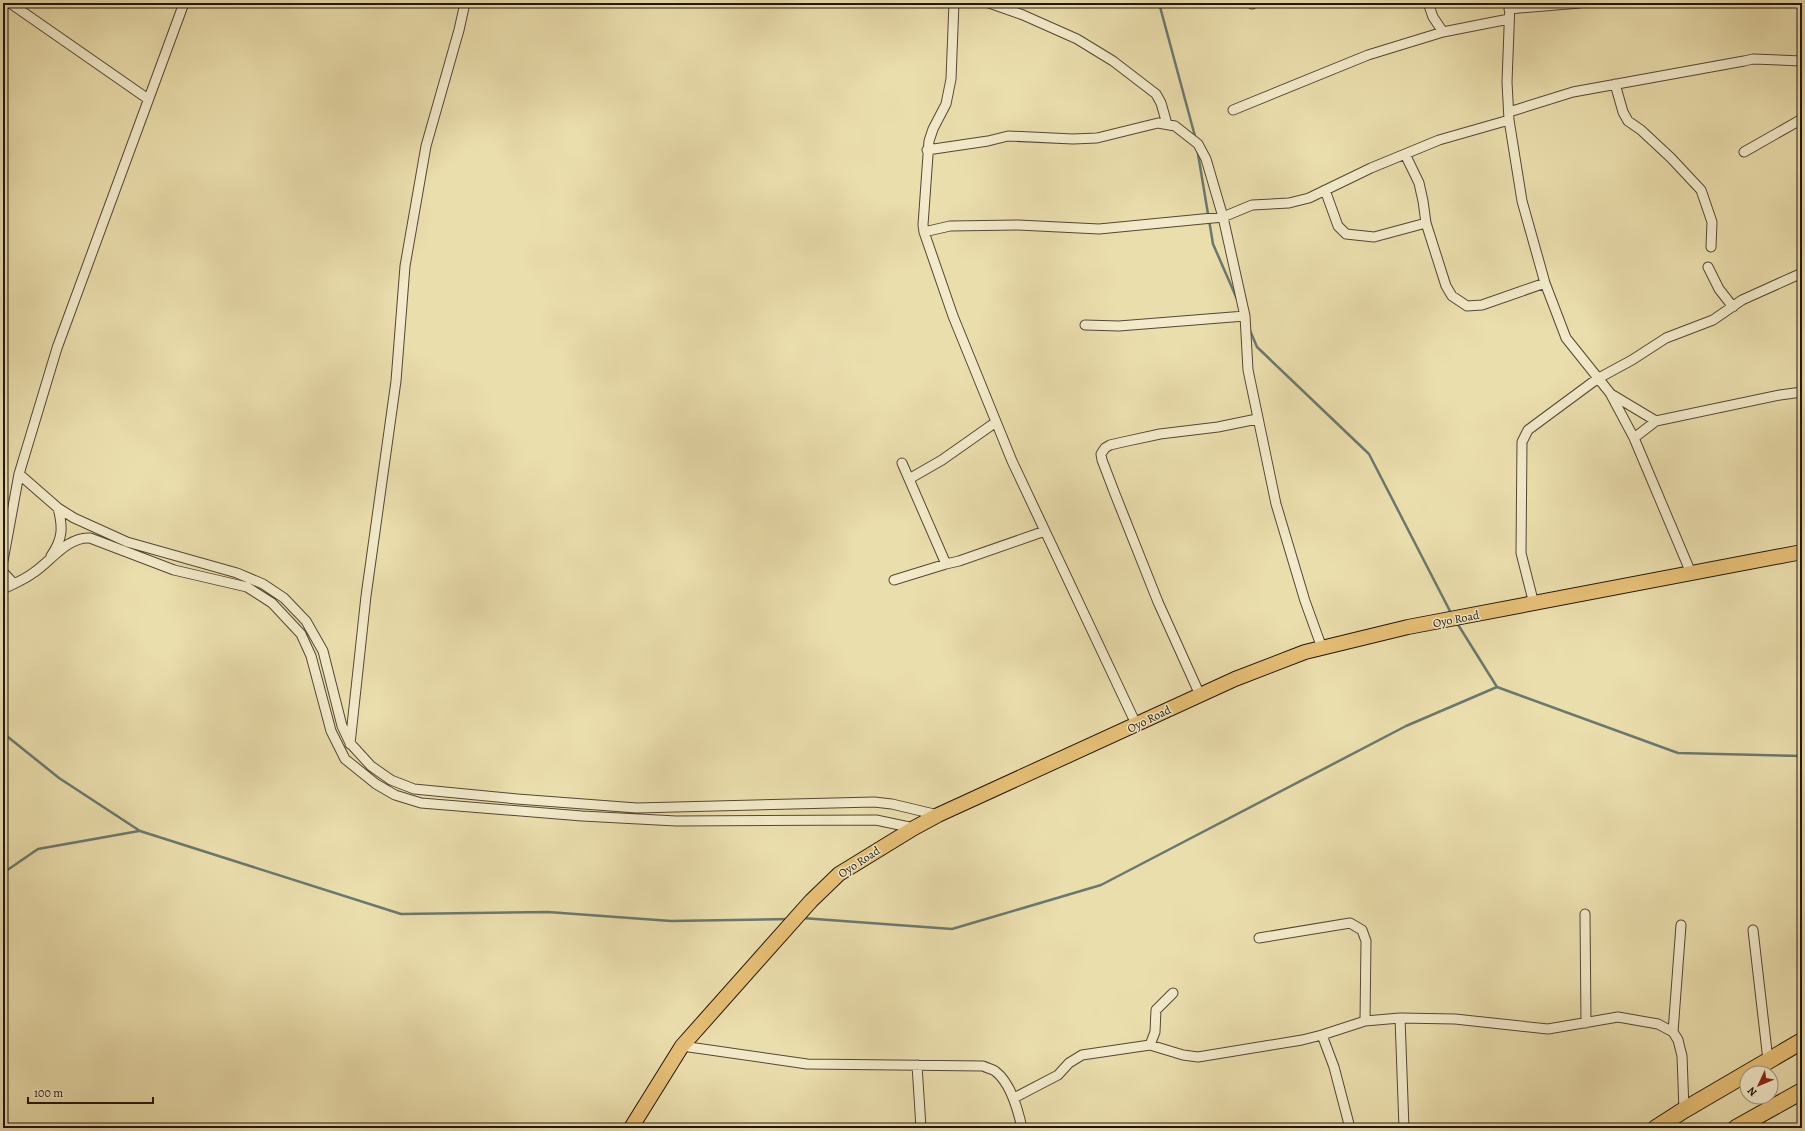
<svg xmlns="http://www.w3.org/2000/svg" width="1805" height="1131" font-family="Alegreya,serif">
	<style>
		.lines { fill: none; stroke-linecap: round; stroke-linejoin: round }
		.stream { stroke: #6a7870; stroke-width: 2.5 }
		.minor-casing { stroke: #544734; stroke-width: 11 }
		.trunk-casing { stroke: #21150b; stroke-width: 16 }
		.motorway-casing { stroke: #21150b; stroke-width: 18 }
		.minor { stroke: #f2eaca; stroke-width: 9 }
		.trunk { stroke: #e6bf76; stroke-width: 14 }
		.motorway { stroke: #e6bf76; stroke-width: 16 }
		.labels { text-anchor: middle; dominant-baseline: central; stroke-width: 3; stroke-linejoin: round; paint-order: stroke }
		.street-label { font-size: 12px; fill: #21150b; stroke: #f2eaca }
	</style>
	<rect width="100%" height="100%" fill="#ebdead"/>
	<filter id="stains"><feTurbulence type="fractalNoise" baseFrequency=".005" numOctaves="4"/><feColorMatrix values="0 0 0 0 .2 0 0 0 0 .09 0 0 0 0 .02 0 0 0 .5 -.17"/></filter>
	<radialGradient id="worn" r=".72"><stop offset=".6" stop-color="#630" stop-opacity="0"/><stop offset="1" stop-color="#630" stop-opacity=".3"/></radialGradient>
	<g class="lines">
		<path class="stream" d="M 1159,3 L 1196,140
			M 1197,148 L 1213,244 L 1237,299
			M 1249,328 L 1257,347 L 1369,454 L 1451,613
			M 1457,623 L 1497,687
			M 3,733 L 59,778 L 140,831 L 401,914 L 548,912 L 671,921 L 789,919
			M 3,873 L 38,849 L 139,831
			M 802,918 L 952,929 L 1101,885 L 1406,726 L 1497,687 L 1678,753 L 1802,756"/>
		<defs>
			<path id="minor" d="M 10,3 L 148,99
				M 954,3 L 951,79 L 946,104 L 933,129 L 929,141 L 923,225 L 924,232 L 953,316 L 1012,461 L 1137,726
				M 989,3 L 1023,15 L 1077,39 L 1113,61 L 1156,94 L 1161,103 L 1167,124
				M 1428,3 L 1433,17 L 1443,32
				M 1510,3 L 1507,82 L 1509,120 L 1522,201 L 1545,283 L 1566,338 L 1610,393 L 1634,438 L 1691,573
				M 1252,4 L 1254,3
				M 1509,9 L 1580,3
				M 1615,84 L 1623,112 L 1628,121 L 1641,130 L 1671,158 L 1701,190 L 1712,222 L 1711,247
				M 1233,110 L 1368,55 L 1443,32 L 1509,19
				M 1509,112 L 1573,92 L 1744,61 L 1753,59 L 1802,61
				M 927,150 L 988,141 L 1008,136 L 1073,139 L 1097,138 L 1158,123 L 1175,126 L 1198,144 L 1206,159 L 1223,217 L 1245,316 L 1248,370 L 1276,504 L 1305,601 L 1322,648
				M 1744,152 L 1802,119
				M 1405,154 L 1419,183 L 1423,201 L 1426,223 L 1446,286 L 1452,296 L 1467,306 L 1482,305 L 1545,283
				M 1325,190 L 1338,226 L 1346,234 L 1374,237 L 1426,223
				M 924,232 L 950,226 L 1018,225 L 1099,229 L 1223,217 L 1252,205 L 1289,203 L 1309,198 L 1371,168 L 1439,140 L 1509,120
				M 1708,267 L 1719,289 L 1733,307
				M 1085,325 L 1119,326 L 1245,316
				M 1611,394 L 1656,421
				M 1634,438 L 1656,421 L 1780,395 L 1802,392
				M 902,463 L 946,564
				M 19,474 L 58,508 L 74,518 L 127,542 L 237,573 L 263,584 L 284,598 L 306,621 L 323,651 L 342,726 L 350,743 L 371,766 L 391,780 L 414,789 L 517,799 L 637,808 L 874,802 L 892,804 L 938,815
				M 909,479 L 942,460 L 996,422
				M 51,556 C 63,539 63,527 58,508
				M 3,561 L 19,474 L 57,348 L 184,3
				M 3,572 L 14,584
				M 894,580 L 946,564 L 959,561 L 1045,531
				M 3,589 C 13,584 24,580 33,573 C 50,562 68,536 90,538 L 174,570 L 247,587 L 272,603 L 301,634 L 311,656 L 331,731 L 345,759 L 376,784 L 395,795 L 421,803 L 582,816 L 676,821 L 876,820 L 914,828
				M 1534,604 L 1521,553 L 1522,442 L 1528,430 L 1597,379 L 1632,360 L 1666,338 L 1713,320 L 1742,300 L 1802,273
				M 1200,695 L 1158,602 L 1115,494 L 1102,460 L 1101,454 L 1105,448 L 1110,445 L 1123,442 L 1160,434 L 1218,427 L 1257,419
				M 350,744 L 366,596 L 396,381 L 405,266 L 426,146 L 459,30 L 465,3
				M 1585,914 L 1586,1023
				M 1753,930 L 1768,1060
				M 1259,938 L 1350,923 L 1362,930 L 1366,941 L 1365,1021
				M 1400,1018 L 1404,1128
				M 1673,1032 L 1681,925
				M 1322,1035 L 1334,1067 L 1350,1128
				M 1150,1045 L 1155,1032 L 1156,1010 L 1173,993
				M 682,1046 L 807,1064 L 983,1066 C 987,1068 992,1069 995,1071 C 1011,1083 1018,1110 1022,1128
				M 917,1065 L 921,1128
				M 1014,1098 L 1058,1075 L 1069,1063 L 1082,1055 L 1150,1045 L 1183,1055 L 1198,1057 L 1302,1040 L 1322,1035 L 1365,1021 L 1400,1018 L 1455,1019 L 1548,1029 L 1618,1017 L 1658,1024 L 1673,1032 L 1678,1040 L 1682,1056 L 1684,1110"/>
			<path id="trunk" d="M 631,1128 L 682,1046 L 811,901 L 839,874 L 914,828 L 938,815 L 1235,679 L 1305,652 L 1408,627 L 1802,552"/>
			<path id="motorway" d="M 1656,1128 L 1684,1110 L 1802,1041
				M 1736,1128 L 1802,1091"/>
		</defs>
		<use href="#minor" class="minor-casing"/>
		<use href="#trunk" class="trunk-casing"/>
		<use href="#motorway" class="motorway-casing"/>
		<use href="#minor" class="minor"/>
		<use href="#trunk" class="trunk"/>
		<use href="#motorway" class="motorway"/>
	</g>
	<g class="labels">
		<g class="street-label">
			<text transform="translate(1456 619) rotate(-11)">Oyo Road</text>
			<text transform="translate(1149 719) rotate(-26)">Oyo Road</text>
			<text transform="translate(859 862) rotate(-33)">Oyo Road</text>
		</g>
	</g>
	<rect width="1805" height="1131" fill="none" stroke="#ebdead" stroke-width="16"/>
	<rect x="4" y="4" width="1797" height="1123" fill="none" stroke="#21150b" stroke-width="2"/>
	<rect x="8" y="8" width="1789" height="1115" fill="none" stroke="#21150b"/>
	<g transform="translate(1759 1085) rotate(226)"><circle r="19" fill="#f2eaca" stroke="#9e957e"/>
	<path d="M0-3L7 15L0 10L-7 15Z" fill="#8f2418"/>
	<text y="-6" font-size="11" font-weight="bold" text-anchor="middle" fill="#21150b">N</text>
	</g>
	<path d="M28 1097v6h125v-6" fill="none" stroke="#21150b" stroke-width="2"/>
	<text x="34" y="1097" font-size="12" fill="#21150b" stroke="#f2eaca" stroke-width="3" paint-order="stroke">100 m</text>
	<rect width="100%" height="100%" filter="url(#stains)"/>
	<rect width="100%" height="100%" fill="url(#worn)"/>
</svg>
